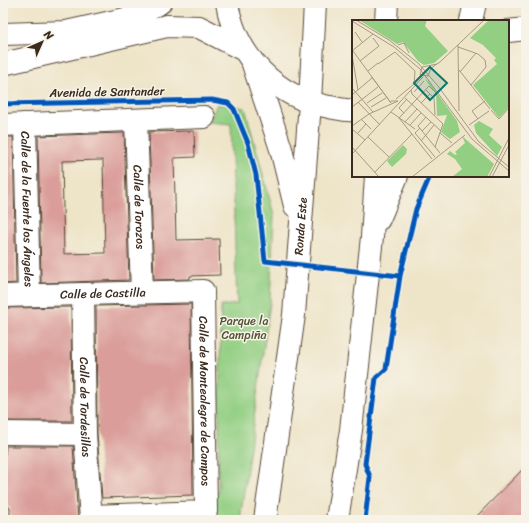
<svg xmlns="http://www.w3.org/2000/svg" width="529" height="523" font-family="Sriracha,sans-serif">
	<style>
		.green { fill: #93cf83; stroke: #677c50 }
		.building { fill: #da9d99; fill-rule: evenodd }
		.lines { fill: none; stroke-linecap: round; stroke-linejoin: round }
		.minor-casing { stroke: #564638; stroke-width: 24 }
		.major-casing { stroke: #564638; stroke-width: 24 }
		.highway-casing { stroke: #564638; stroke-width: 24 }
		.minor { stroke: #fff; stroke-width: 22 }
		.major { stroke: #fff; stroke-width: 22 }
		.highway { stroke: #fff; stroke-width: 22 }
		.cycleway-casing { stroke: #f7f3e8; stroke-width: 8 }
		.cycleway { stroke: #0057b8; stroke-width: 5 }
		.labels { text-anchor: middle; dominant-baseline: central; stroke-width: 3; stroke-linejoin: round; paint-order: stroke }
		.street-label { font-size: 12px; fill: #3b2a1e; stroke: #f7f3e8 }
		.park-label { font-size: 12px; fill: #515337; stroke: #f7f3e8 }
		.inset-road { fill: none; stroke: #a69a84; stroke-width: 1 }
		.view { fill: #0f766e; fill-opacity: 0.15; stroke: #0f766e; stroke-width: 2 }
		.inset-edge { fill: none; stroke: #3b2a1e; stroke-width: 2 }
	</style>
	<rect width="100%" height="100%" fill="#f7f3e8"/>
	<filter id="ink" filterUnits="userSpaceOnUse"><feTurbulence type="fractalNoise" baseFrequency=".025" numOctaves="2"/><feDisplacementMap in="SourceGraphic" scale="8" xChannelSelector="R" yChannelSelector="G"/><feConvolveMatrix kernelMatrix="1 2 1 2 8 2 1 2 1" color-interpolation-filters="sRGB"/></filter>
	<filter id="wash" filterUnits="userSpaceOnUse"><feTurbulence type="fractalNoise" baseFrequency=".012" numOctaves="4" result="noise"/><feDisplacementMap in="SourceGraphic" scale="16" xChannelSelector="R" yChannelSelector="G"/><feGaussianBlur stdDeviation="0.9" result="paint"/><feColorMatrix in="noise" values="0 0 0 0 0 0 0 0 0 0 0 0 0 0 0 0 0 1.4 0 .05"/><feComposite in="paint" operator="in"/></filter>
	<g filter="url(#wash)">
		<rect width="100%" height="100%" fill="#eee4c8"/>
		<path class="green" d="M 217,104 L 245,108 L 274,215 L 270,302 L 240,520 L 194,520 L 206,512 L 218,492 L 221,306 L 237,304 L 231,124 L 209,122 Z"/>
		<g id="blocks">
			<path class="building" d="M 194,131 L 195,157 L 174,158 L 176,240 L 219,239 L 220,275 L 190,276 L 190,279 L 154,280 L 149,132 Z
				M 122,133 L 124,133 L 129,280 L 41,283 L 38,136 ZM 103,160 L 105,253 L 64,254 L 62,161 Z
				M 3,137 L 13,137 L 16,283 L 3,284 Z
				M 191,304 L 193,495 L 102,498 L 97,433 L 96,306 Z
				M 71,307 L 72,421 L 6,421 L 6,416 L 3,416 L 3,308 Z
				M 6,446 L 73,446 L 78,520 L 10,520 L 10,507 L 3,507 L 3,455 L 5,455 Z
				M 526,466 L 526,520 L 473,520 Z"/>
		</g>
	</g>
	<g filter="url(#ink)">
		<use href="#blocks" fill-opacity="0" stroke="#564638" stroke-width="1"/>
		<g class="lines">
			<defs>
				<g id="minor">
					<path id="s1" d="M 136,120 L 142,292"/>
					<path id="s2" d="M 25,124 L 29,295"/>
					<path d="M 3,125 L 204,117"/>
					<path id="s3" d="M 83,294 L 85,434 L 91,520"/>
					<path id="s4" d="M 3,296 L 203,291 L 206,512 L 91,516"/>
					<path d="M 3,433 L 85,434"/>
				</g>
				<path id="major" d="M 227,3 C 236,57 276,97 329,107 C 337,108 345,111 353,110
					M 471,21 L 475,3
					M 508,31 L 526,29
					M 3,34 L 66,32 L 125,19 L 160,3
					M 3,64 L 167,26 L 199,27 L 244,50"/>
				<g id="highway">
					<path d="M 386,21 L 387,3"/>
					<path d="M 252,61 L 281,149 L 295,206"/>
					<path d="M 379,219 L 397,176"/>
					<path id="s5" d="M 265,520 L 294,315 L 310,103 L 315,3"/>
					<path d="M 337,520 L 351,430 L 372,237 L 376,176"/>
				</g>
			</defs>
			<use href="#minor" class="minor-casing"/>
			<use href="#major" class="major-casing"/>
			<use href="#highway" class="highway-casing"/>
			<use href="#minor" class="minor"/>
			<use href="#major" class="major"/>
			<use href="#highway" class="highway"/>
			<defs>
				<path id="cycleway" d="M 3,104 L 212,100 L 228,103 L 234,109 L 248,143 L 256,175 L 265,261 L 400,276
					M 365,520 L 370,477 L 365,464 L 376,378 L 386,369 L 400,276 L 416,209 L 430,176"/>
			</defs>
			<use href="#cycleway" class="cycleway-casing"/>
			<use href="#cycleway" class="cycleway"/>
		</g>
	</g>
	<g class="labels">
		<g class="street-label">
			<text transform="translate(107 92) rotate(-1)">Avenida de Santander</text>
			<text stroke="none"><textPath href="#s1" startOffset="87">Calle de Torozos</textPath></text>
			<text stroke="none"><textPath href="#s2" startOffset="85">Calle de la Fuente los Ángeles</textPath></text>
			<text stroke="none"><textPath href="#s5" startOffset="296">Ronda Este</textPath></text>
			<text stroke="none"><textPath href="#s4" startOffset="100">Calle de Castilla</textPath></text>
			<text stroke="none"><textPath href="#s4" startOffset="310">Calle de Montealegre de Campos</textPath></text>
			<text stroke="none"><textPath href="#s3" startOffset="113">Calle de Tordesillas</textPath></text>
		</g>
		<g class="park-label">
			<text x="244" y="321">Parque la<tspan x="244" dy="14">Campiña</tspan></text>
		</g>
	</g>
	<g transform="translate(352 20)">
		<rect width="157" height="157" fill="#eee4c8"/>
		<path d="M 7,0 L 75,0 L 73,6 L 96,31 L 82,43 L 72,45 L 66,41 L 51,22 L 45,24 ZM 137,0 L 157,0 L 157,87 L 147,98 L 121,65 L 145,44 L 142,40 L 144,38 L 131,25 L 118,18 ZM 73,59 L 77,62 L 105,101 L 108,112 L 98,119 L 89,112 L 95,95 L 85,96 L 84,74 ZM 127,101 L 141,109 L 137,115 L 150,127 L 145,136 L 124,113 L 122,105 ZM 110,116 L 142,144 L 135,157 L 100,157 L 110,149 L 103,139 L 95,134 L 98,131 L 103,135 L 105,134 L 103,132 L 113,123 ZM 51,125 L 55,129 L 54,134 L 40,147 L 35,141 Z" fill="#93cf83"/>
		<path class="inset-road" d="M 4,0 L 37,20 L 66,43 L 86,66 L 127,122 L 157,147M 0,1 L 42,27 L 68,49 L 120,119 L 157,151M 3,12 L 10,22M 46,25 L 52,23 L 57,33M 106,25 L 107,91M 106,27 L 126,34 L 133,40 L 134,47 L 119,65M 0,31 L 21,14M 1,31 L 39,83M 0,35 L 6,70M 8,41 L 27,26 L 21,18M 26,44 L 43,32 L 63,51 L 62,64 L 44,79M 85,44 L 70,47 L 68,55 L 76,56 L 79,48 L 88,42 L 132,0M 107,50 L 138,89M 16,51 L 26,43M 108,52 L 124,33M 19,56 L 39,83M 0,68 L 21,92M 59,70 L 60,74 L 91,104 L 83,127M 74,70 L 82,78 L 83,95M 62,72 L 72,61M 0,75 L 20,58M 53,78 L 89,111M 6,82 L 28,105M 15,83 L 30,73M 69,83 L 78,74M 0,87 L 26,67M 19,87 L 34,78M 139,90 L 147,99M 39,92 L 63,109M 52,93 L 47,88 L 55,79M 74,97 L 66,106 L 88,133M 9,99 L 19,109M 126,99 L 120,91 L 133,81M 147,99 L 157,88M 53,102 L 65,89M 58,105 L 69,93M 117,105 L 137,91M 0,106 L 17,94 L 46,81 L 39,81M 68,108 L 63,113 L 83,137M 0,109 L 13,120M 70,111 L 79,102M 6,113 L 14,104M 88,113 L 100,123M 16,117 L 37,137M 69,121 L 82,105M 0,127 L 27,157M 0,134 L 71,57M 80,139 L 47,98 L 77,66 L 84,73 L 81,77M 23,152 L 60,114M 60,157 L 113,115M 137,157 L 157,118M 140,157 L 157,125"/>
		<path class="view" d="M 78,47 L 95,63 L 78,80 L 62,63 Z"/>
		<rect width="157" height="157" class="inset-edge"/>
	</g>
	<rect width="529" height="523" fill="none" stroke="#f7f3e8" stroke-width="16"/>
	<g transform="translate(42 42) rotate(45)" stroke="#f7f3e8" stroke-width="3" paint-order="stroke">
	<path d="M0-3L7 15L0 10L-7 15Z" fill="#3b2a1e"/>
	<text y="-6" font-size="11" font-weight="bold" text-anchor="middle" fill="#3b2a1e">N</text>
	</g>
</svg>
